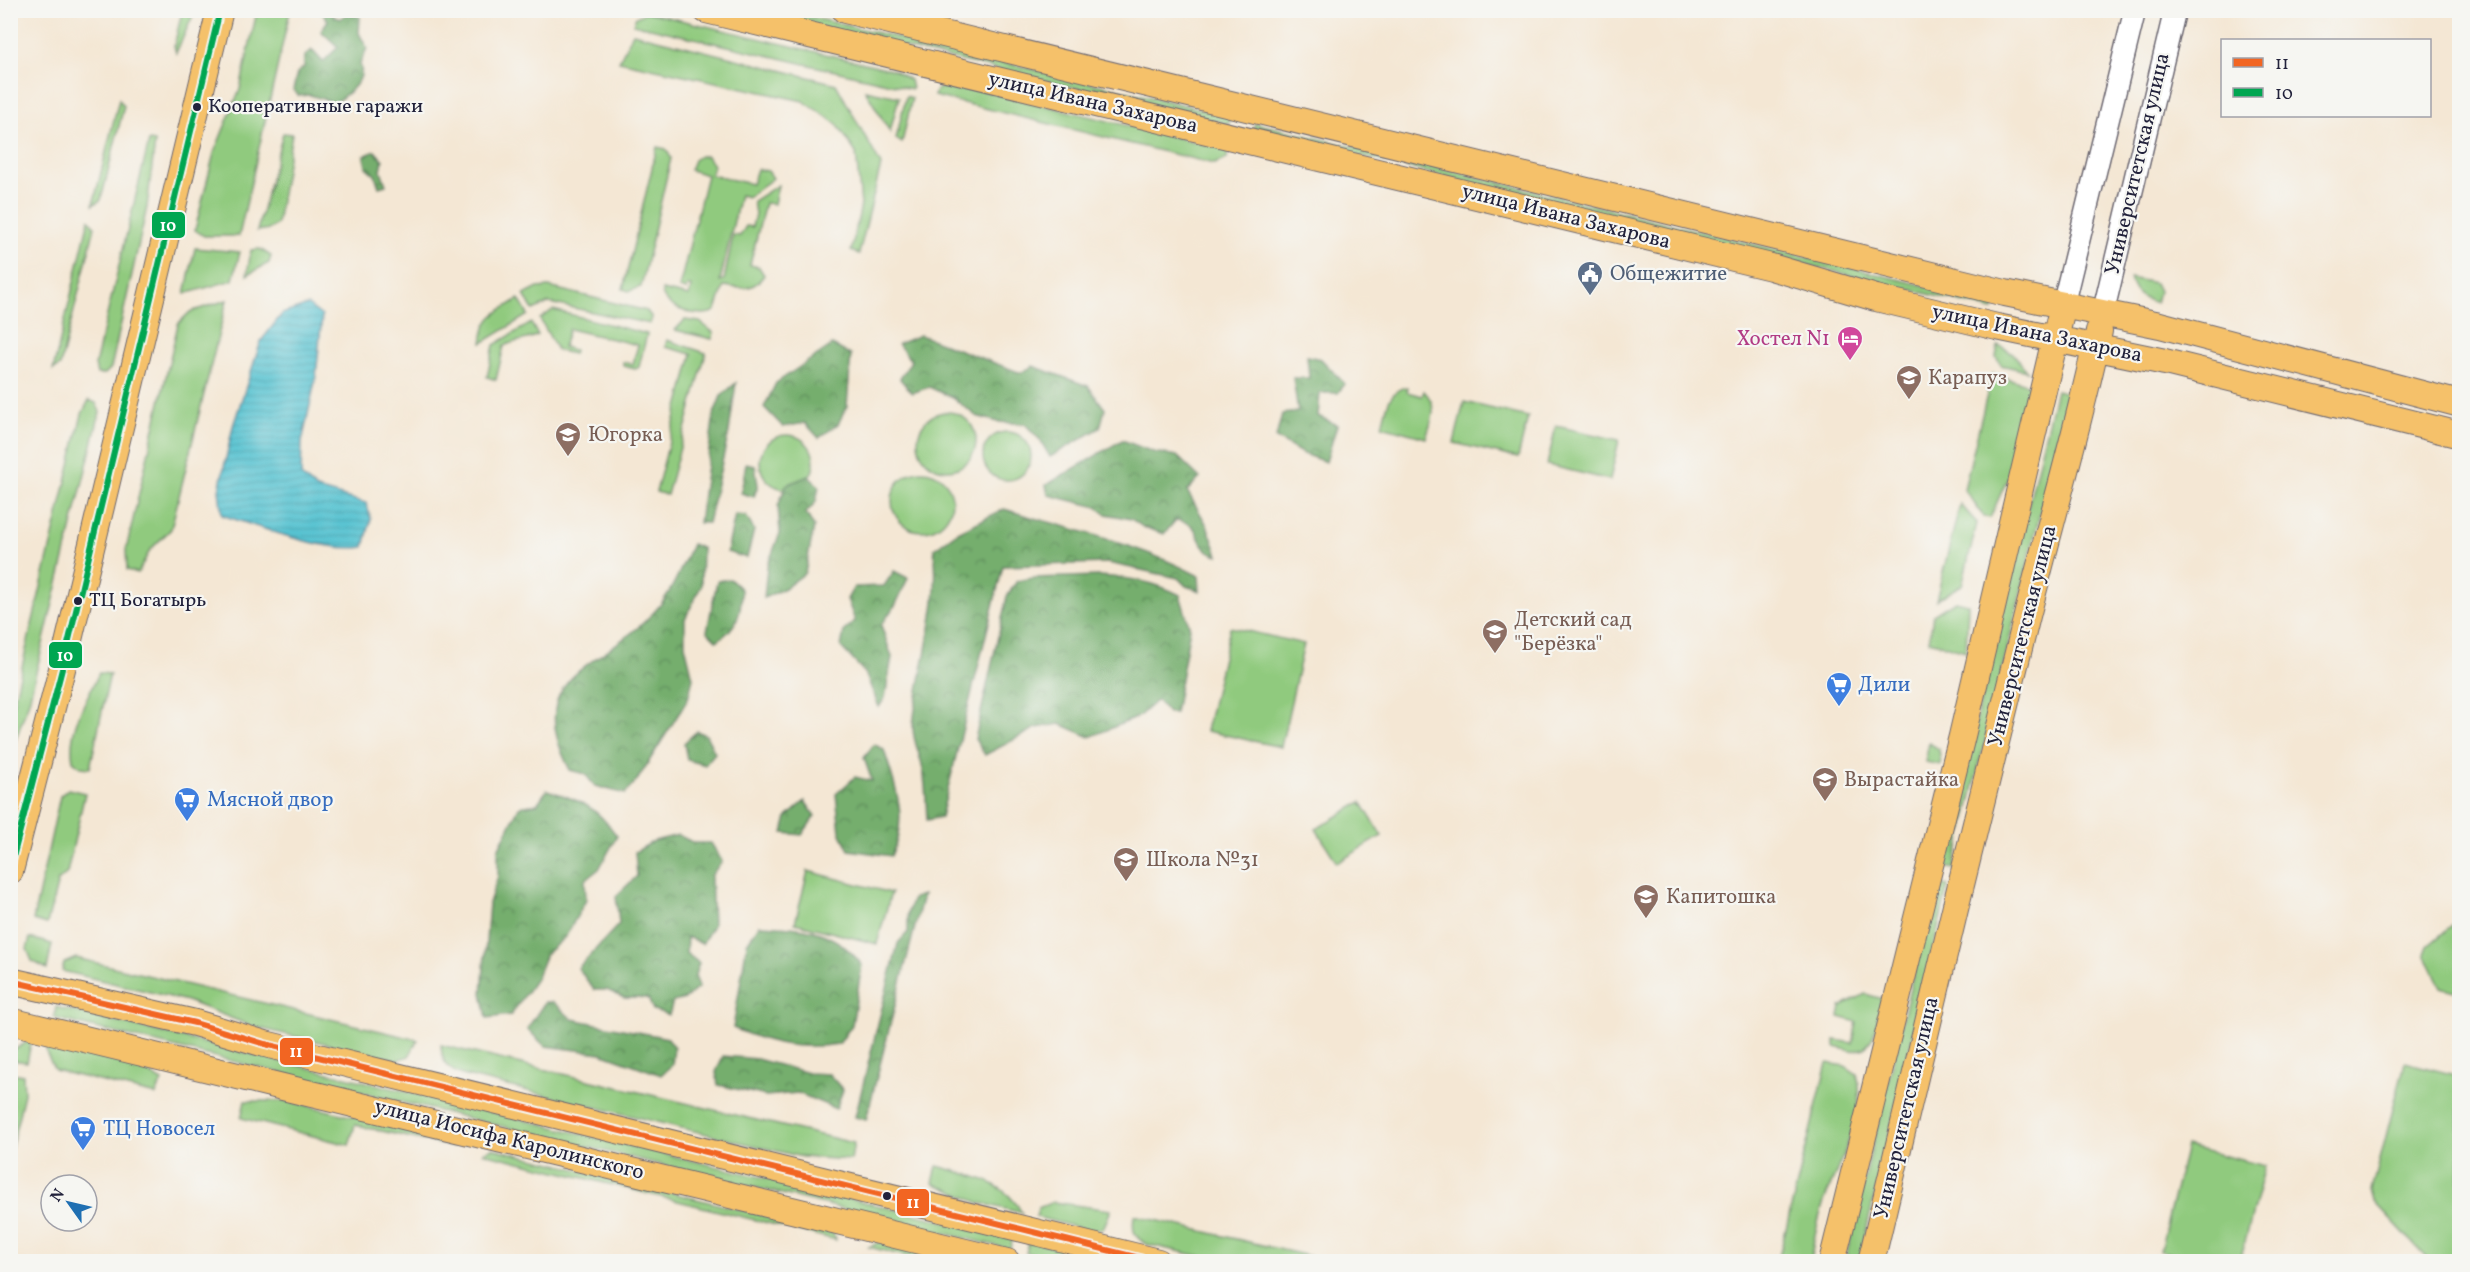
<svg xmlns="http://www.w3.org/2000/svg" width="2470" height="1272" font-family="Vollkorn,serif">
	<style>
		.green { fill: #90ca7e; stroke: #59765c; stroke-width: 1.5 }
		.forest { fill: url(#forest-crowns); stroke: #4b6854; stroke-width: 1.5 }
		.water { fill: url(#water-rules); stroke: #3c7286; stroke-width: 1.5 }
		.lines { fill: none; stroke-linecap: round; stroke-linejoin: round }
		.minor-casing { stroke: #6c6771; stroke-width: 24 }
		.major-casing { stroke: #6c6771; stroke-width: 28 }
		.minor { stroke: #fff; stroke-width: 21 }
		.major { stroke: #f5c16b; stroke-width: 26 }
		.bus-1-casing { stroke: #f6f6f2; stroke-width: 10 }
		.bus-2-casing { stroke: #f6f6f2; stroke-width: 10 }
		.bus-1 { stroke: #f26522; stroke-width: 6 }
		.bus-2 { stroke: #00a651; stroke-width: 6 }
		.bus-dot { fill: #22223b; stroke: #f6f6f2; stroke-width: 2 }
		.labels { text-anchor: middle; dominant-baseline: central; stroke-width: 4.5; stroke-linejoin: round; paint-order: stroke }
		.bus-label { font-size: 20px; fill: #22223b; stroke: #f6f6f2; text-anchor: start }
		.street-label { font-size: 21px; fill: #22223b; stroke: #f6f6f2 }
		.service-label { font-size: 21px; fill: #4e5e75; stroke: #f6f6f2; text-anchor: start }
		.hotel-label { font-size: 21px; fill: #b23c85; stroke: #f6f6f2; text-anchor: end }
		.education-label { font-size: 21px; fill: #785e54; stroke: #f6f6f2; text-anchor: start }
		.shop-label { font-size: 21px; fill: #366cbe; stroke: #f6f6f2; text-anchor: start }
		.line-badge { stroke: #f6f6f2; stroke-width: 2 }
		.badge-label { font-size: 16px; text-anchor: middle; font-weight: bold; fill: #fff }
	</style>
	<defs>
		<pattern id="forest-crowns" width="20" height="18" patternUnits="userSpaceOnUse" patternTransform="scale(1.5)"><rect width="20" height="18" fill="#74ae6d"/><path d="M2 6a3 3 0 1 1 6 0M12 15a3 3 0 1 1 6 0" fill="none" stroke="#5f8d5b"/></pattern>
		<pattern id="water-rules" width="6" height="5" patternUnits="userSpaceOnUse" patternTransform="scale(1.5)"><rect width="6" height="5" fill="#57c3d1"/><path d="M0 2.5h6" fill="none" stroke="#4ba7b4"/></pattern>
	</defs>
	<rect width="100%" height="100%" fill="#f6f6f2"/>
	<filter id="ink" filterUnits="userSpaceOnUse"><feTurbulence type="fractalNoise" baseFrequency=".0167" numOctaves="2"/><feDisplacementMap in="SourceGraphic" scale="12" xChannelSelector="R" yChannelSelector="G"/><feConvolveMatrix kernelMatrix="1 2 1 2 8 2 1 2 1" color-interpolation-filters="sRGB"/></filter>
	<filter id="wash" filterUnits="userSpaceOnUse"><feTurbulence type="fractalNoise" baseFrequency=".008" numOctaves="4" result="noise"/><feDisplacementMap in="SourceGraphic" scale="24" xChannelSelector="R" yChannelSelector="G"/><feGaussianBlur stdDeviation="1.35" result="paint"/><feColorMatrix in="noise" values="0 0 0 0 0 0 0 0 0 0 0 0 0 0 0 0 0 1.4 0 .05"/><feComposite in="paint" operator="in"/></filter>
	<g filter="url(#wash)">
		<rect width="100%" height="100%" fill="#f4e7d4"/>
		<path class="green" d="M 182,11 L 195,11 L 176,53 L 174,46 Z
			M 257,11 L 290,11 L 239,236 L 204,236 L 195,230 L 214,153 L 240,89 Z
			M 750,11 L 785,11 L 1231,116 L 1229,124 Z
			M 646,12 L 894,70 L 910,80 L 912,89 L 633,24 L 636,17 Z
			M 633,33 L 836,84 L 881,165 L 859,254 L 851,251 L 861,205 L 856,153 L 837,124 L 803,101 L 619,61 Z
			M 952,83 L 1228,150 L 1227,159 L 1214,164 L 934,96 L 936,90 Z
			M 865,90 L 899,97 L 890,132 Z
			M 906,96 L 912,98 L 902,143 L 896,139 Z
			M 119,99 L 124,106 L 101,200 L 93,205 Z
			M 1255,123 L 1996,303 L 1994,310 L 1253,130 Z
			M 283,133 L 292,134 L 277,224 L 270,229 L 257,231 Z
			M 149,141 L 155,142 L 147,207 L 111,368 L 105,374 L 97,374 L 95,365 Z
			M 657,147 L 666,149 L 671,158 L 641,287 L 629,291 L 623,289 Z
			M 700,156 L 707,156 L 713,165 L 711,175 L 752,184 L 757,169 L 768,171 L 773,178 L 748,197 L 740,195 L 720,281 L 724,280 L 733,235 L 740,236 L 746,226 L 752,227 L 755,214 L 753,201 L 778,185 L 774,204 L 765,203 L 750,265 L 759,267 L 764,275 C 754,291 741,289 724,286 L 716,310 C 706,320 661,310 662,290 L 689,296 L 691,286 L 687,286 L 686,290 L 679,288 L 707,175 L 690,170 L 694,160 Z
			M 89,219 L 95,227 L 60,366 L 53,370 Z
			M 195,248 L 240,252 L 233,280 L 185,294 Z
			M 260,249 L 271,256 L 269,263 L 247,275 L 251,250 Z
			M 2130,278 L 2155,283 L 2159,291 L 2156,303 C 2141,298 2133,294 2130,278 Z
			M 549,287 L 647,311 L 652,318 L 650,324 L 549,303 L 533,310 L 524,295 L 538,288 Z
			M 519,299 L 528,315 L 482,343 C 484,315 497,313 519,299 Z
			M 227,300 L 171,529 L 150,550 L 138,573 L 127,570 L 126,550 L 178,324 L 190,312 Z
			M 553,310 L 647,334 L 639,367 L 636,369 L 623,366 L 623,362 L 633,364 L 638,345 L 569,329 L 563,347 L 574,350 L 573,354 L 557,350 L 540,319 Z
			M 685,320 L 700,322 L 714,333 L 712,339 L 675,330 Z
			M 531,323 L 538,335 C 526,341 516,340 504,346 L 496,380 L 487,377 L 494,345 Z
			M 667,340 L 706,353 L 667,495 L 656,492 L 692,354 L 665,347 Z
			M 1998,345 L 2013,353 L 2027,371 L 2001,365 L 1996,357 Z
			M 1992,374 L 2031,385 L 2011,471 L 1990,518 L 1984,517 L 1964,489 Z
			M 1408,387 L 1407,392 L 1422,396 L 1424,391 C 1439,406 1432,419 1426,438 L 1382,426 C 1386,411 1388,388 1408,387 Z
			M 2056,390 L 2069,393 L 1954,869 L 1941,866 Z
			M 89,400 L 96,403 L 100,412 L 29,701 L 11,753 L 11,713 L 82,414 Z
			M 1464,402 L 1528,417 L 1518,458 L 1454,443 Z
			M918 441a29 29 0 1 1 58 0a29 29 0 1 1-58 0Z
			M 1556,426 L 1619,440 L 1610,480 L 1547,465 Z
			M983 456a24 24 0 1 1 48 0a24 24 0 1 1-48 0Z
			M760 462a27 27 0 1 1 54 0a27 27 0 1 1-54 0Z
			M892 501a30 30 0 1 1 60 0a30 30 0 1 1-60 0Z
			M 1960,504 L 1977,523 L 1962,585 L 1936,600 Z
			M 1955,601 L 1968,604 L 1966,651 L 1929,641 L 1933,615 Z
			M 1230,627 L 1304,644 L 1281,747 L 1206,731 Z
			M 99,673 L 110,674 L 90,768 L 81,767 L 73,761 C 67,730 86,701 99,673 Z
			M 1929,743 L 1939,749 L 1941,765 L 1925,762 Z
			M 68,789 L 85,793 L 67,873 L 58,881 L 47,924 L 33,920 L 60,796 Z
			M 1361,802 L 1382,836 L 1337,863 L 1316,829 Z
			M 808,871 L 891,893 L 877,944 L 795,923 Z
			M 1935,883 L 1948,886 L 1859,1261 L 1845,1262 Z
			M 2459,919 L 2459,992 L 2441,987 L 2425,954 L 2428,946 Z
			M 30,938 L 52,944 L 47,969 L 32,961 L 27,949 Z
			M 76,958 L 418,1040 L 409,1056 L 398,1060 L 254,1027 L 187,1001 L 62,971 L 64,963 Z
			M 1865,994 L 1883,999 L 1873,1037 L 1865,1048 L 1851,1051 L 1835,1047 L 1835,1040 L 1853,1043 L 1857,1022 L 1839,1017 L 1841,1007 Z
			M 56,1007 L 1013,1238 L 1010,1249 L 54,1018 Z
			M 32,1039 L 27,1062 L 11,1060 L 12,1051 Z
			M 45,1042 L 133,1064 L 162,1081 L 156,1095 L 55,1070 L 47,1054 Z
			M 441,1045 L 854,1143 L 851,1160 L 802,1157 L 462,1075 C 446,1069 442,1062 441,1045 Z
			M 2405,1062 L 2459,1076 L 2459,1261 L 2430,1261 L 2375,1202 L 2372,1191 Z
			M 1827,1063 L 1845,1066 L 1857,1074 C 1868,1112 1837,1166 1824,1202 C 1817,1221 1814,1242 1810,1261 L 1778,1261 Z
			M 11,1073 L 23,1075 L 24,1094 L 11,1149 Z
			M 245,1101 L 289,1101 L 447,1140 L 452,1147 L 355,1125 L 349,1145 L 241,1118 Z
			M 2186,1146 L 2265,1166 L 2240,1261 L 2201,1261 L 2160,1251 Z
			M 492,1148 L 833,1233 L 836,1240 L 483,1153 Z
			M 937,1166 C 970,1175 1005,1180 1022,1213 L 980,1203 L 933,1183 Z
			M 1053,1202 L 1111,1210 L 1103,1229 L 1088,1230 L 1036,1217 L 1038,1208 Z
			M 1134,1215 L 1330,1261 L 1221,1261 L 1146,1244 C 1133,1236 1132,1230 1134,1215 Z
			M 1029,1241 L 1112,1261 L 1061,1261 L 1026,1253 Z
			M 879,1242 L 961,1261 L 925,1261 L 869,1247 Z"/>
		<path class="forest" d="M 320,11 L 335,11 L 333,16 L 340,19 L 349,13 L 360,17 L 359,33 L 367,48 L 360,64 C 367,81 348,93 335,103 L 310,95 L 299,96 L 293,90 L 297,73 L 304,67 L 304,57 L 312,50 L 323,62 L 338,47 L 321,31 L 328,20 Z
			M 375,151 L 383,160 L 381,170 L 386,185 L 379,187 L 375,175 L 366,167 L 364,156 Z
			M 920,335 L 1021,373 L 1033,366 L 1088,386 L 1105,409 L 1100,428 L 1050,457 L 1040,440 L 1025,424 L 998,422 L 976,416 L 953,398 L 929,387 L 912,393 L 900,379 L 911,361 L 898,344 Z
			M 832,345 L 851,355 L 847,406 L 838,424 L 819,438 L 805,423 L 783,427 L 764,407 L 776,383 Z
			M 1307,356 L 1321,359 L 1345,384 L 1338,393 L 1320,393 L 1318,416 L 1337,425 L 1326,462 L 1303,454 L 1276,438 L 1282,414 L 1298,412 L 1293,378 L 1309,378 Z
			M 736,383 L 729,432 L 708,523 L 699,523 L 714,414 L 721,396 Z
			M 1122,440 L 1153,452 L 1177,456 L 1200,478 L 1187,491 L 1207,525 L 1218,555 C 1214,554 1208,551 1205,548 C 1193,534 1201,524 1176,520 L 1164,534 L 1143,527 L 1131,519 L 1106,514 L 1097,507 L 1048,495 L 1046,485 Z
			M 746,463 L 755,465 L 758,485 L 754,497 L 741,493 Z
			M 808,476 L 819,486 L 816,502 L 806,513 L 814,527 L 805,573 L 785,588 L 764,598 L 767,567 L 780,533 L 778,506 L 786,485 Z
			M 1004,509 C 1069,529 1139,544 1199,576 L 1200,591 L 1186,586 L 1178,578 L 1108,563 L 1003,566 L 941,817 L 927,820 C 926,804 926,786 923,770 C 921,756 912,740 913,726 C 918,667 942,607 934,549 L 956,533 Z
			M 735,515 L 746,516 L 754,530 L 747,558 L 727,552 Z
			M 692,544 L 702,548 L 701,586 L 685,619 L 685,645 L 693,678 L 688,699 L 638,779 L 625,794 L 595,786 L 585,774 L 570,770 C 519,672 604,668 654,612 C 672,593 681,568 692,544 Z
			M 894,571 L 908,578 L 896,604 L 881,625 L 892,657 L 885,698 L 879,707 L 865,673 L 841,647 L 844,631 L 855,621 L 847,599 L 854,587 L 884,586 Z
			M 1100,576 C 1129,578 1153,581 1180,595 L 1190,628 L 1175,713 L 1168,713 L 1157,700 L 1138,717 L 1090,737 L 1060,724 L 1036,728 L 985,755 L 975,739 L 1007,596 L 1017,581 L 1032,578 Z
			M 730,579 L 741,589 C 742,613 738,627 717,641 L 707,631 L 717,581 Z
			M 697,731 L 706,735 L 715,753 L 705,765 L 687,760 L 684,743 Z
			M 874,744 L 884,750 C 896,789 909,817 891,856 L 849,850 L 840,832 L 836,794 L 855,777 L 872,781 L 864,758 Z
			M 547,790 C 582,801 596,806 617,836 L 599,869 L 585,880 L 586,900 L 566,936 L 546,954 L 536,979 L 511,1015 L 487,1018 L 482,993 L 489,903 L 498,876 L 498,850 L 519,807 L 537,804 Z
			M 805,801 L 815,816 L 802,835 L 783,833 L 787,817 Z
			M 678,835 L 694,843 L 711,843 L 722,861 L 711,876 L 713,925 L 702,944 L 687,937 L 686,953 L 699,963 L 695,975 L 699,987 L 685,999 L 673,1002 L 669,1015 L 653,1010 L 648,998 L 624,998 L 607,990 L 594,990 L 578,968 L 619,924 L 616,896 L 637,876 L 635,852 L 654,841 Z
			M 923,895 L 866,1120 L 855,1117 L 898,943 L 908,932 L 908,912 L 913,898 Z
			M 759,925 C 802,927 834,928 862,965 L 852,1025 L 839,1044 C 798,1050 770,1044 733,1028 L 747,943 Z
			M 545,1002 L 553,1002 L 572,1019 L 668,1038 L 674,1048 L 672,1065 L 661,1075 L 601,1053 L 545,1046 L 527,1029 Z
			M 723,1056 L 757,1059 L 808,1073 L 829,1074 L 843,1090 L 836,1109 L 798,1093 L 766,1096 L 718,1085 L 716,1072 Z"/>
		<path class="water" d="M 308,305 L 322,316 L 316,377 L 302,442 L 301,476 L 317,489 L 366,503 L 371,519 L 364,547 C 326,553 259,527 222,515 L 219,490 L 233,426 L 261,341 L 282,314 Z"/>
	</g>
	<g filter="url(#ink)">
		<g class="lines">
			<defs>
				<path id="minor" d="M 2063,305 L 2135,10
					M 2103,313 L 2175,10"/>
				<path id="major" d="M 706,10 L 1771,267 L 1876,298 L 1997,327 L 2165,362 L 2460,435
					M 845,10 L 2005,293 L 2160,325 L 2460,404
					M 10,871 L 62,669 L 220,10
					M 10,981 L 195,1023 L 265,1044 L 1158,1262
					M 10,1021 L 1007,1262
					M 1832,1262 L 1962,736 L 2063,305
					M 1871,1262 C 1921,1047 1973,834 2026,620 C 2050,524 2078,429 2099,331"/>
			</defs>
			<use href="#minor" class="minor-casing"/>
			<use href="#major" class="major-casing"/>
			<use href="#minor" class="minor"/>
			<use href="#major" class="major"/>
			<defs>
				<path id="bus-1" d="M 10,981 L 195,1023 L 265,1044 L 1156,1262"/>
				<path id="bus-2" d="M 10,869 L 62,669 L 220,10"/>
			</defs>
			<use href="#bus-1" class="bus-1-casing"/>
			<use href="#bus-2" class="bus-2-casing"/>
			<use href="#bus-1" class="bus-1"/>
			<use href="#bus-2" class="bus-2"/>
		</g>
	</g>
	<defs>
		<symbol id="civic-pin" viewBox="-11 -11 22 30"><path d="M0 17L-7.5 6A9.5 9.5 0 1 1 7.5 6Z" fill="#5c6f8a" stroke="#f6f6f2"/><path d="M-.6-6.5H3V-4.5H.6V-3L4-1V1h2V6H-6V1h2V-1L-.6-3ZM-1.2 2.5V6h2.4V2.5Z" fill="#fff"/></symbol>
		<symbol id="hotel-pin" viewBox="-11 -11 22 30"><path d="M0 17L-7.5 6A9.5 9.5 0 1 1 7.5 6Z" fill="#d1479c" stroke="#f6f6f2"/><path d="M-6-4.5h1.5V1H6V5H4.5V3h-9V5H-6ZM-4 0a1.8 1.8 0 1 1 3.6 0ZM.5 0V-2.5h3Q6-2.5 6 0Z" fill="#fff"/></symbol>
		<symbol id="school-pin" viewBox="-11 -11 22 30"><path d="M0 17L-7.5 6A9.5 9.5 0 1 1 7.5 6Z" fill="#8d6e63" stroke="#f6f6f2"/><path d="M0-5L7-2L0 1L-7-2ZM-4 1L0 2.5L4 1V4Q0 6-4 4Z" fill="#fff"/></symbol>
		<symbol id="supermarket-pin" viewBox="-11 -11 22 30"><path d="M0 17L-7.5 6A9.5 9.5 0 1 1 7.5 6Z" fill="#3f7fe0" stroke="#f6f6f2"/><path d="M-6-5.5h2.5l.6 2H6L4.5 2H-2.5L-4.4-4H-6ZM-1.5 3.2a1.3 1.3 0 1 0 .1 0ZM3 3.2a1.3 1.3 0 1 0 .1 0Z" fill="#fff"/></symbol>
	</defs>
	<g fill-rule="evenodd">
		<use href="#civic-pin" x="1575" y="259" width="30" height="40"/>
		<use href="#hotel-pin" x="1835" y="324" width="30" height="40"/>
		<use href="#school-pin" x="1894" y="363" width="30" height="40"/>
		<use href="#school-pin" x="553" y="420" width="30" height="40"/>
		<use href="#school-pin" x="1480" y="617" width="30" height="40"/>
		<use href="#supermarket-pin" x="1824" y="670" width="30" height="40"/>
		<use href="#school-pin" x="1810" y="765" width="30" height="40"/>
		<use href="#supermarket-pin" x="172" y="785" width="30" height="40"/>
		<use href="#school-pin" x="1111" y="845" width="30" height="40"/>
		<use href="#school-pin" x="1631" y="882" width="30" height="40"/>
		<use href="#supermarket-pin" x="68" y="1114" width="30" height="40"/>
	</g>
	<g class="bus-dot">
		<circle cx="197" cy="107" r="5"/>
		<circle cx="78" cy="601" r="5"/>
		<circle cx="887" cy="1196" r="5"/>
	</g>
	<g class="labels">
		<g class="bus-label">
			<text x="208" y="107">Кооперативные гаражи</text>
			<text x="89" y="601">ТЦ Богатырь</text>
		</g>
		<g class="street-label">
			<text transform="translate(1093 103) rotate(13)">улица Ивана Захарова</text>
			<text transform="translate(2138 164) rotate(-77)">Университетская улица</text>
			<text transform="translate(1566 217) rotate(14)">улица Ивана Захарова</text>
			<text transform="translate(2037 334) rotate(12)">улица Ивана Захарова</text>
			<text transform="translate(2023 636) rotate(-76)">Университетская улица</text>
			<text transform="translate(1907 1108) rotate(-77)">Университетская улица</text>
			<text transform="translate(509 1140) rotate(14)">улица Иосифа Каролинского</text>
		</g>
		<g class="service-label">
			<text x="1610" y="274">Общежитие</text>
		</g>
		<g class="hotel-label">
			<text x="1830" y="339">Хостел N1</text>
		</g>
		<g class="education-label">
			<text x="1928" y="378">Карапуз</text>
			<text x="588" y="435">Югорка</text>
			<text x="1514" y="620">Детский сад<tspan x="1514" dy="24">"Берёзка"</tspan></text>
			<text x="1844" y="780">Вырастайка</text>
			<text x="1146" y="860">Школа №31</text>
			<text x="1666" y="897">Капитошка</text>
		</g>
		<g class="shop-label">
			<text x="1858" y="685">Дили</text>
			<text x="207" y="800">Мясной двор</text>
			<text x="103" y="1129">ТЦ Новосел</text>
		</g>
	</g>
	<g class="line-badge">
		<rect x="151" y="211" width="35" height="28" rx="6" fill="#00a651"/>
		<rect x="48" y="641" width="35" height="28" rx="6" fill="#00a651"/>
		<rect x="279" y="1037" width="35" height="29" rx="6" fill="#f26522"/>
		<rect x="896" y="1188" width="34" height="29" rx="6" fill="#f26522"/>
	</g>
	<g class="badge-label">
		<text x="168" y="231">10</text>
		<text x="65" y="661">10</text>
		<text x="296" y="1057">11</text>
		<text x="913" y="1208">11</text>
	</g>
	<rect width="2470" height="1272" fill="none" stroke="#f6f6f2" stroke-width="36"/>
	<rect x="2221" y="39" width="210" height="78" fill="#f6f6f2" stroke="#a1a1a9" stroke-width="1.5"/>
	<rect x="2233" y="58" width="30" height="9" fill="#f26522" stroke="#a1a1a9" stroke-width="1.5"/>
	<text x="2275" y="69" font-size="18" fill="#22223b">11</text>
	<rect x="2233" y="88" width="30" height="9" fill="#00a651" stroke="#a1a1a9" stroke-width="1.5"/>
	<text x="2275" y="99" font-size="18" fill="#22223b">10</text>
	<g transform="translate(69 1203) rotate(304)"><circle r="28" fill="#f6f6f2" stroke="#a1a1a9" stroke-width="1.5"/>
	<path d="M0-4.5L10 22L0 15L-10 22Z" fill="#1f6fb2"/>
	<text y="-9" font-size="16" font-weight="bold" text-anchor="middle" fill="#22223b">N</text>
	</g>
</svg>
